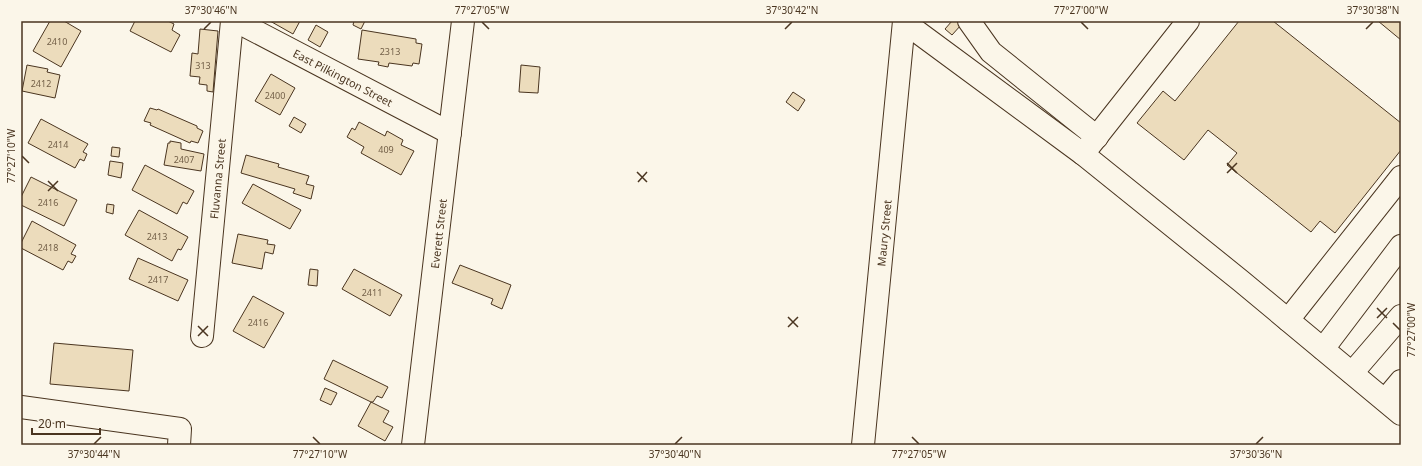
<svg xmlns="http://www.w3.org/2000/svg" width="1422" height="466" font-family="'Noto Sans',sans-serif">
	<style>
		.building { fill: #ecdcbc; stroke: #4a3520 }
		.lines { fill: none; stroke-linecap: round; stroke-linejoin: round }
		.minor-casing { stroke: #4a3520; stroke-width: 24 }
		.minor { stroke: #fbf6e9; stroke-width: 22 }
		.ticks { fill: none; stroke: #4a3520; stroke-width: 1.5 }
		.labels { text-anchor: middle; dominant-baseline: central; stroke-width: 3; stroke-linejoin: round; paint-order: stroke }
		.number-label { font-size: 9px; fill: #725f47 }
		.street-label { font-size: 11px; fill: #4a3520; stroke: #fbf6e9 }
		.neatline { fill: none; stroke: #4a3520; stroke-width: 1.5 }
		.ticks-label { font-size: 10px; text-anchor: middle; fill: #4a3520 }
	</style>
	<rect width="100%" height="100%" fill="#fbf6e9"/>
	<path class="building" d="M 50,21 L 64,21 L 81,31 L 61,67 L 33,51 Z
		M 135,21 L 168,21 L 174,24 L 172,30 L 180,35 L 171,52 L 130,31 Z
		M 270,21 L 300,21 L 293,34 Z
		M 354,21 L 365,21 L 361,29 L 353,25 Z
		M 952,21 L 956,21 L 961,25 L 952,35 L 945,29 Z
		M 1239,21 L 1273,21 L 1401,123 L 1401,150 L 1335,233 L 1320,221 L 1311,232 L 1227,165 L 1237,153 L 1208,130 L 1184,160 L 1137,123 L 1163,91 L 1175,101 Z
		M 1378,21 L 1401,21 L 1401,40 Z
		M 316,25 L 328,32 L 320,47 L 308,40 Z
		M 200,29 L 218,31 L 213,92 L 207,91 L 207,85 L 199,84 L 200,77 L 190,76 L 192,53 L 198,54 Z
		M 362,30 L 416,39 L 416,43 L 422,44 L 419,64 L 413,63 L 412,66 L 389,63 L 388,67 L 378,65 L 379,62 L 358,59 Z
		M 27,65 L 48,69 L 47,72 L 60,75 L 55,98 L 22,91 Z
		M 521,65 L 540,67 L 538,93 L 519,92 Z
		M 271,74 L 295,88 L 280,115 L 255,101 Z
		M 793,92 L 805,100 L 798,111 L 786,102 Z
		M 150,108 L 157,110 L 158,109 L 197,126 L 197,128 L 203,131 L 198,143 L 191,141 L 190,143 L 150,125 L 151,123 L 144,121 Z
		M 294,117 L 306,124 L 301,133 L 289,126 Z
		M 41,119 L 88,144 L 83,152 L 87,154 L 84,161 L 80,159 L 75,168 L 28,143 Z
		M 359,122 L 385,136 L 387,131 L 403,140 L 401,145 L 414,151 L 401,175 L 361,153 L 364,147 L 347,137 L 352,128 L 355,130 Z
		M 170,141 L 181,143 L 181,149 L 204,154 L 201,171 L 164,165 L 168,143 L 170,143 Z
		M 112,147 L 120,148 L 119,157 L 111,156 Z
		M 246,155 L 279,164 L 278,167 L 309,176 L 306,184 L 314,186 L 311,199 L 293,193 L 295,189 L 241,173 Z
		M 110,161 L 123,163 L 121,178 L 108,175 Z
		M 145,165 L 194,191 L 187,204 L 183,202 L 177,214 L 132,190 Z
		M 31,177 L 77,200 L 64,226 L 21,205 L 21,197 Z
		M 253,184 L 301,210 L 290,229 L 242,203 Z
		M 107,204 L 114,205 L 113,214 L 106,212 Z
		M 139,210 L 188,237 L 181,250 L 178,249 L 172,261 L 125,235 Z
		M 32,221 L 76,245 L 71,254 L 76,256 L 72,263 L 68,261 L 63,270 L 21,248 L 21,243 Z
		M 238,234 L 268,240 L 267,244 L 275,245 L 273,254 L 265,252 L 262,269 L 232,263 Z
		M 138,258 L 188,280 L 178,301 L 129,279 Z
		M 460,265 L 511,285 L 502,309 L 491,304 L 493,299 L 452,283 Z
		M 310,269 L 318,270 L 317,286 L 308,285 Z
		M 354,269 L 402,295 L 390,316 L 342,289 Z
		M 253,296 L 284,313 L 264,348 L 233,331 Z
		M 54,343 L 133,350 L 129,391 L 50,384 Z
		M 333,360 L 388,387 L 382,398 L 377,396 L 373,402 L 371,402 L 324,379 Z
		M 325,388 L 337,393 L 331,405 L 320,400 Z
		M 371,402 L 389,411 L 383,422 L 393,427 L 385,441 L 358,426 Z"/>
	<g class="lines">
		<defs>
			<g id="minor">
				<path id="s1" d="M 236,21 L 450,133"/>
				<path d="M 969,21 L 991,52 L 1097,137"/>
				<path d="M 904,22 L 1083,154 L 1188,21"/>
				<path d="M 1083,154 L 1241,281 L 1401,414"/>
				<path d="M 1288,320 L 1401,177"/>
				<path id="s2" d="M 202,336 L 232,21"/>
				<path d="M 1323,349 L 1401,246"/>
				<path d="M 1352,373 L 1401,316"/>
				<path d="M 1385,400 L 1401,381"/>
				<path d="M 21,407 L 180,429 L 179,445"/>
				<path id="s3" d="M 413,445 L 463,21"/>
				<path id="s4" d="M 863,445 L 904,21"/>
			</g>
		</defs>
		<use href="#minor" class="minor-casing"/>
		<use href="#minor" class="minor"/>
	</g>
	<path class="ticks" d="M 482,22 L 489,29M 1081,22 L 1088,29M 204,29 L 211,22M 785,29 L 792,22M 1366,29 L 1373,22M 22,156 L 29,163M 1227,163 L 1237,173M 637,172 L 647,182M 1227,173 L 1237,163M 48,181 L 58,191M 638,182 L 647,172M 48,191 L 58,181M 1377,308 L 1387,318M 788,317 L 798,327M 1377,318 L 1387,308M 1393,323 L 1400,330M 198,326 L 208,336M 788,327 L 798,317M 198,336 L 208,326M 313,437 L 320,444M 912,437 L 919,444M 94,444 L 101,437M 675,444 L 682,437M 1256,444 L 1263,437"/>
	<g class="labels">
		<g class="number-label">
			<text x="57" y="41">2410</text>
			<text x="390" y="51">2313</text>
			<text x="203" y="65">313</text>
			<text x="41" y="83">2412</text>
			<text x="275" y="95">2400</text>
			<text x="58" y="144">2414</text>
			<text x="386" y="149">409</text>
			<text x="184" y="159">2407</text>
			<text x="48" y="202">2416</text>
			<text x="157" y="236">2413</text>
			<text x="48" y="247">2418</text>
			<text x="158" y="279">2417</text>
			<text x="372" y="292">2411</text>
			<text x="258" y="322">2416</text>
		</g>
		<g class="street-label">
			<text stroke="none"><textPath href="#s1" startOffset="121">East Pilkington Street</textPath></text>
			<text stroke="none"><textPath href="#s2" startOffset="158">Fluvanna Street</textPath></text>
			<text stroke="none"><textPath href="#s3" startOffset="213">Everett Street</textPath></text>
			<text stroke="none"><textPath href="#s4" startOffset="213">Maury Street</textPath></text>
		</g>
	</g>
	<rect width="1422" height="466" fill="none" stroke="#fbf6e9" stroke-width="44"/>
	<path d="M32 428v6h68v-6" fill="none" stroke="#4a3520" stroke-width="2"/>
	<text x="38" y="428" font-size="12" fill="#4a3520" stroke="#fbf6e9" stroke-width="3" paint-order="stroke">20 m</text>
	<rect x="22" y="22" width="1378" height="422" class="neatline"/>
	<g class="ticks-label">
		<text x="211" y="14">37°30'46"N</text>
		<text x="482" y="14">77°27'05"W</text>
		<text x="792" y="14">37°30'42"N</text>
		<text x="1081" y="14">77°27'00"W</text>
		<text x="1373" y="14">37°30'38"N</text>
		<text transform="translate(11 156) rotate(-90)" y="4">77°27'10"W</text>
		<text transform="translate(1411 330) rotate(-90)" y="4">77°27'00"W</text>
		<text x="94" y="458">37°30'44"N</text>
		<text x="320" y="458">77°27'10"W</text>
		<text x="675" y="458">37°30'40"N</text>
		<text x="919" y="458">77°27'05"W</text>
		<text x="1256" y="458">37°30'36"N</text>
	</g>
</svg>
